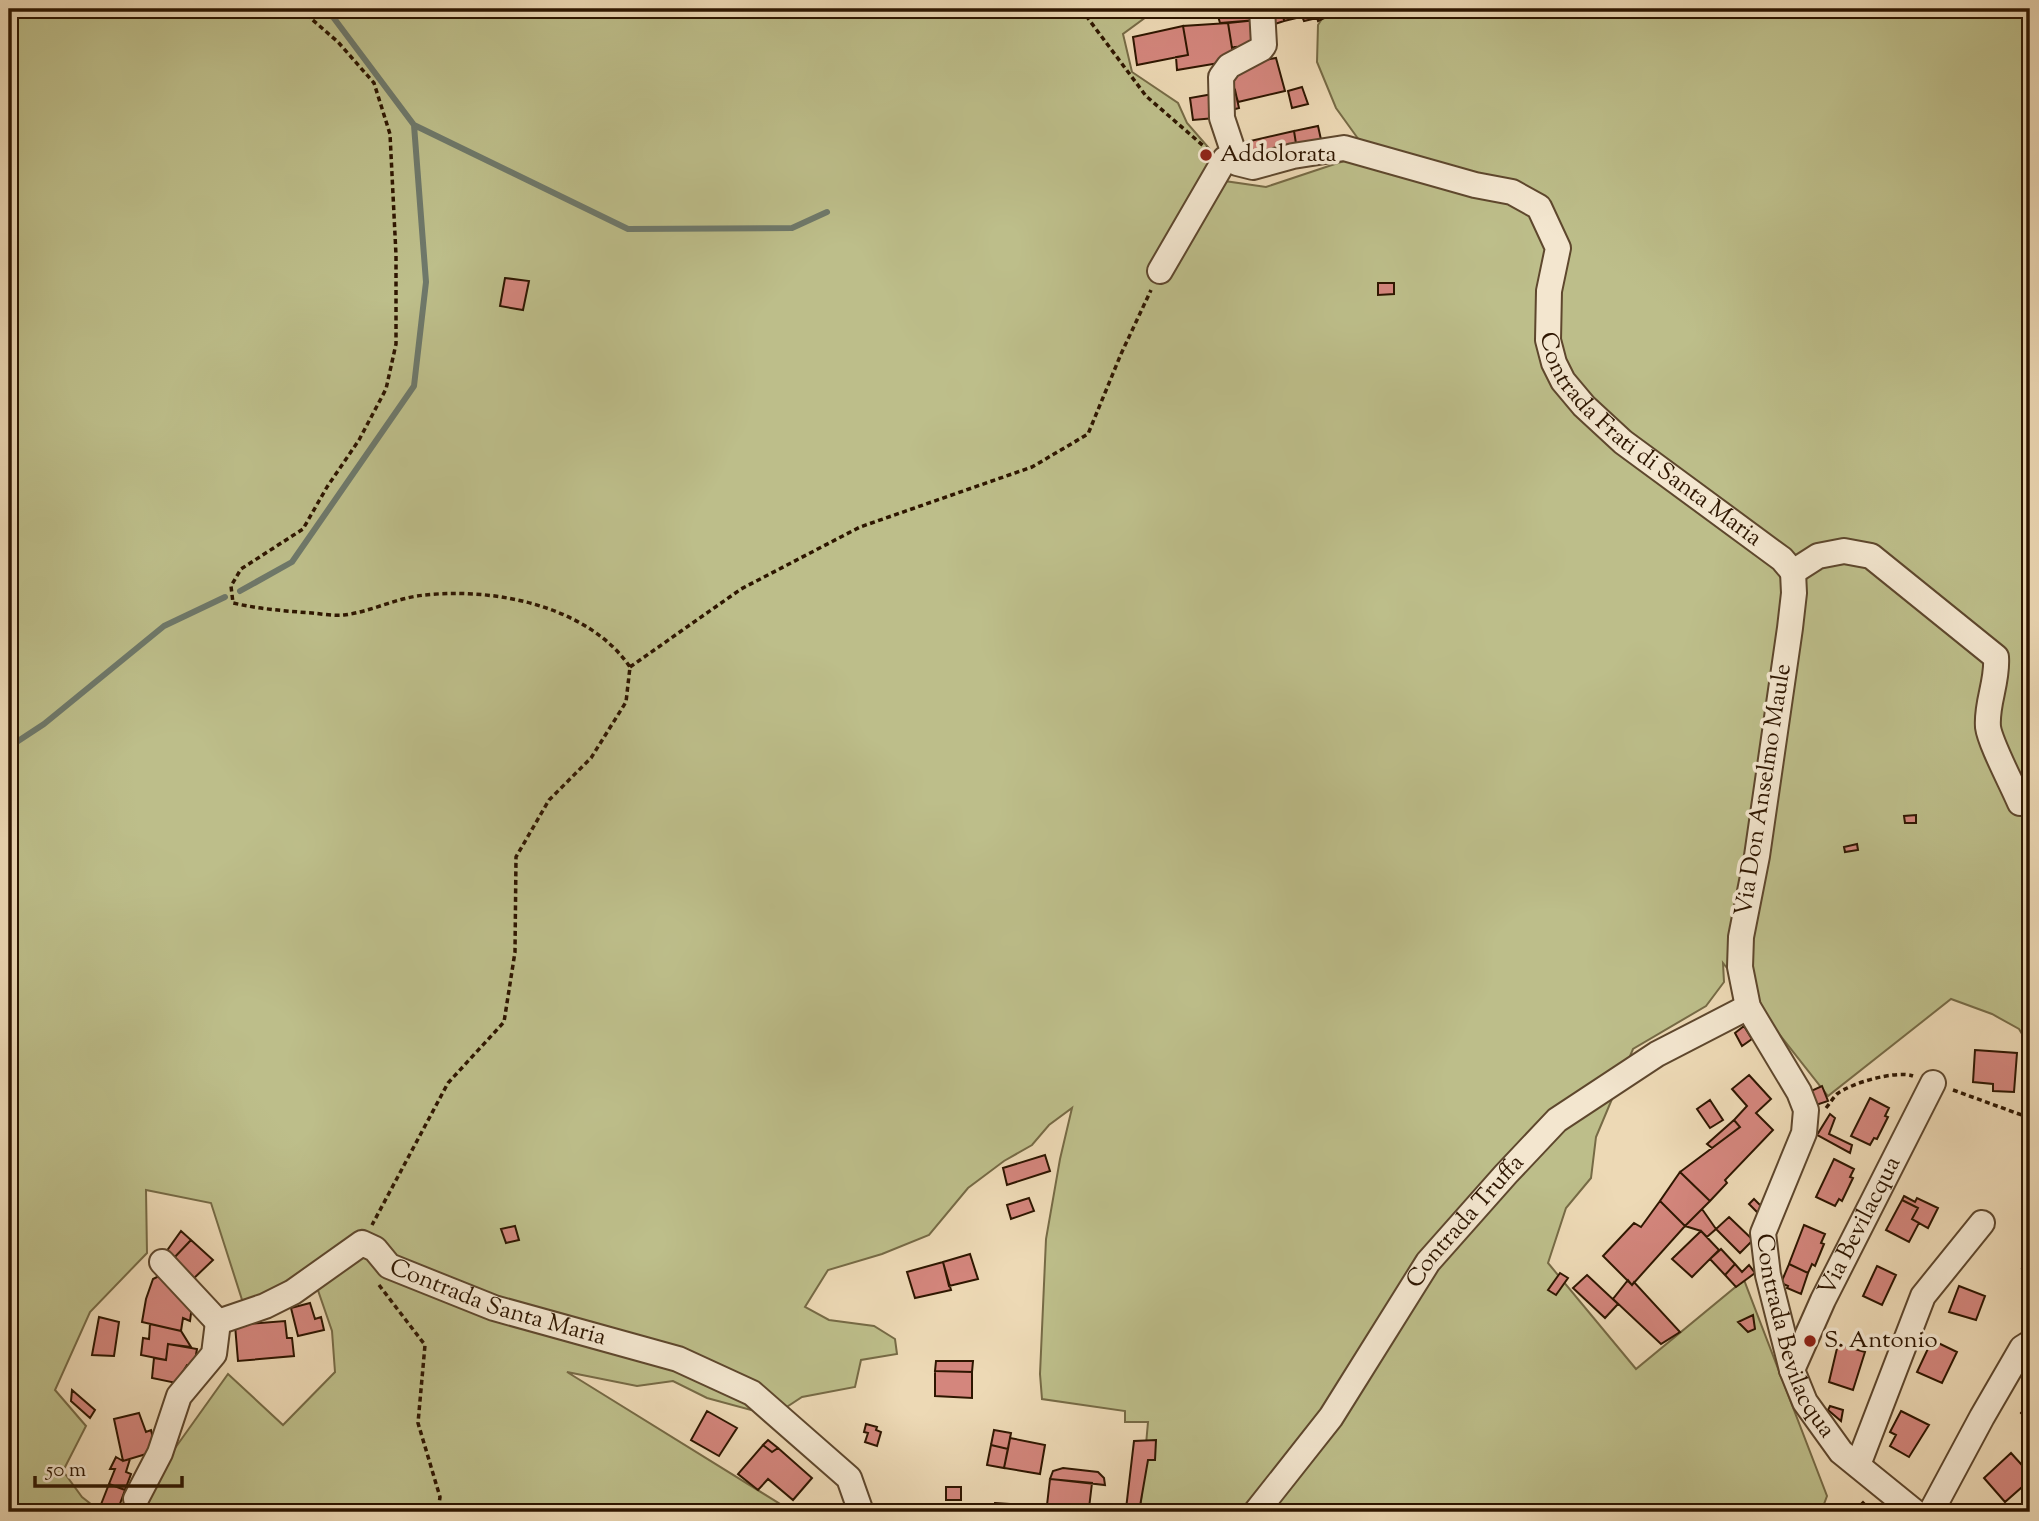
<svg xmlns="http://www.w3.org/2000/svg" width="2039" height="1521" font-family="'Sorts Mill Goudy',serif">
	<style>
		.green { fill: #bdbe8a; stroke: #766a45; stroke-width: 2 }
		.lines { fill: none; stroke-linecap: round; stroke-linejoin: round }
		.stream { stroke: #6e786a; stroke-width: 6 }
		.building { fill: #d4867d; stroke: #2e1600; stroke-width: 2 }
		.minor-casing { stroke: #5e472d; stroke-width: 28 }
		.path { stroke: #2e1600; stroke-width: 3.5; stroke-dasharray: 5 3.5; stroke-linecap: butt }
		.minor { stroke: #f3e6cf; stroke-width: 24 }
		.poi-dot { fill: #8f2418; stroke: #f3e6cf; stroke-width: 2.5 }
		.labels { text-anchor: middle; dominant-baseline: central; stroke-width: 7; stroke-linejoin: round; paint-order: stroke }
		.poi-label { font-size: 24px; fill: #2e1600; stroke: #f3e6cf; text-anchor: start }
		.street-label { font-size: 24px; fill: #2e1600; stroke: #f3e6cf }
	</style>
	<rect width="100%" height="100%" fill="#edd9b5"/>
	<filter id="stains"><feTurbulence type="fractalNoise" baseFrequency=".00286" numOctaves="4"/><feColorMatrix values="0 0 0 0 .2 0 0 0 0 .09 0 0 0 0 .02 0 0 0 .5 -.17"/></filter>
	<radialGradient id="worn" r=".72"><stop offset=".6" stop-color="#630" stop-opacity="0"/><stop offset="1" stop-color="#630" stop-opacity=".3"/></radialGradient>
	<path class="green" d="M 9,9 L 1157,9 L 1123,34 L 1132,72 L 1178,103 L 1187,123 L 1214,154 L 1218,180 L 1266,187 L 1383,148 L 1359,140 L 1336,108 L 1317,62 L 1318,25 L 1328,9 L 2030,9 L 2030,1047 L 2019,1029 L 1992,1014 L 1951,999 L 1828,1096 L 1723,963 L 1724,982 L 1706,1006 L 1633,1049 L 1596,1137 L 1591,1178 L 1566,1208 L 1548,1263 L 1636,1369 L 1744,1280 L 1827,1496 L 1821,1512 L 1140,1512 L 1148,1422 L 1125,1422 L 1125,1411 L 1042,1399 L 1040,1374 L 1046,1239 L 1060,1159 L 1072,1108 L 1049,1125 L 1032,1145 L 1004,1161 L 968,1188 L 929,1235 L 882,1254 L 828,1270 L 805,1307 L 829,1320 L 874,1326 L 895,1339 L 897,1354 L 861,1360 L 855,1387 L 802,1397 L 773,1416 L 707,1398 L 673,1381 L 637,1386 L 567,1372 L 793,1512 L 126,1512 L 153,1479 L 228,1374 L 283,1425 L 335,1372 L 332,1331 L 313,1276 L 245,1309 L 211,1203 L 146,1190 L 147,1253 L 90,1312 L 55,1390 L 86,1426 L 63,1471 L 82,1497 L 101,1512 L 9,1512 Z"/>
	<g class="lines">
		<path class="stream" d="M 414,125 L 628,229 L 792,228 L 827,212
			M 240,591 L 292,562 L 414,386 L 426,282 L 414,125 L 333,17 L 318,9
			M 9,747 L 44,724 L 164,626 L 225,597"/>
	</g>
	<path class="building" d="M 1216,9 L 1256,9 L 1257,20 L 1220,23 Z
		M 1274,9 L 1282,9 L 1284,21 L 1272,25 L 1268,10 Z
		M 1282,9 L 1308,9 L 1309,15 L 1284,21 Z
		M 1308,9 L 1315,9 L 1317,18 L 1304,21 L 1302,16 L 1309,15 Z
		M 1315,9 L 1343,9 L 1318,21 Z
		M 1257,20 L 1261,44 L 1232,48 L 1228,23 Z
		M 1228,23 L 1232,48 L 1236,47 L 1237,60 L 1177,70 L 1176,57 L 1188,55 L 1183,26 Z
		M 1183,26 L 1188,55 L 1137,65 L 1133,37 Z
		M 1276,58 L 1285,91 L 1238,102 L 1229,70 L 1252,62 Z
		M 1302,87 L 1308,104 L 1292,108 L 1288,91 Z
		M 1235,90 L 1239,108 L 1228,111 L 1227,92 Z
		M 1213,94 L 1215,118 L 1193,120 L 1190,98 Z
		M 1318,126 L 1322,144 L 1297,150 L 1294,131 Z
		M 1294,131 L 1297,150 L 1249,162 L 1246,142 Z
		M 505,278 L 529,281 L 523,310 L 500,306 Z
		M 1378,283 L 1394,283 L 1394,294 L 1378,295 Z
		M 1916,815 L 1916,823 L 1905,823 L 1904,816 Z
		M 1857,844 L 1858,850 L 1845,852 L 1844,847 Z
		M 1744,1026 L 1752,1039 L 1742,1046 L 1735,1033 Z
		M 1975,1050 L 2017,1053 L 2014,1092 L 1993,1091 L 1993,1084 L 1973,1082 Z
		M 1749,1075 L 1771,1099 L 1756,1113 L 1773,1130 L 1725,1180 L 1727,1183 L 1710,1201 L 1680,1172 L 1740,1127 L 1734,1120 L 1747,1106 L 1732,1089 Z
		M 1822,1086 L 1828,1101 L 1816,1105 L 1811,1091 Z
		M 1870,1098 L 1889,1108 L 1885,1116 L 1888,1117 L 1877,1139 L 1874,1138 L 1870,1145 L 1851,1136 Z
		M 1710,1100 L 1723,1120 L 1710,1128 L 1697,1109 Z
		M 1830,1114 L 1835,1118 L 1829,1134 L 1852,1145 L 1850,1153 L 1817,1135 Z
		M 1734,1120 L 1740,1127 L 1712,1148 L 1707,1144 Z
		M 1045,1155 L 1050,1171 L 1007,1185 L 1003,1168 Z
		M 1834,1159 L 1854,1169 L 1850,1177 L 1853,1178 L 1842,1201 L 1839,1199 L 1835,1206 L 1816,1197 Z
		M 1680,1172 L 1710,1201 L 1685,1226 L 1660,1201 Z
		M 1904,1196 L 1915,1202 L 1917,1198 L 1938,1208 L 1928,1228 L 1912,1219 L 1918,1208 L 1902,1200 Z
		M 1029,1198 L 1034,1211 L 1011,1219 L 1007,1205 Z
		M 1754,1199 L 1763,1208 L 1758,1213 L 1749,1204 Z
		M 1902,1200 L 1918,1208 L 1912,1219 L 1919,1223 L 1909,1242 L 1886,1230 Z
		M 1660,1201 L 1685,1226 L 1632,1285 L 1603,1256 L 1634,1223 L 1641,1227 Z
		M 1702,1209 L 1716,1229 L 1707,1237 L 1701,1231 L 1685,1226 Z
		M 1729,1217 L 1753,1240 L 1740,1253 L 1716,1229 Z
		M 1804,1225 L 1825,1234 L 1821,1243 L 1824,1244 L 1815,1266 L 1812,1264 L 1808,1273 L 1789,1264 Z
		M 515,1226 L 519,1240 L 506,1243 L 501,1229 Z
		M 181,1231 L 191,1240 L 172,1260 L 166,1252 Z
		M 1701,1231 L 1719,1250 L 1692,1277 L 1672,1259 Z
		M 191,1240 L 213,1260 L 191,1281 L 172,1260 Z
		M 1721,1249 L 1735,1264 L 1725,1275 L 1710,1259 Z
		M 970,1254 L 978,1279 L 949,1286 L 943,1262 Z
		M 943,1262 L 951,1290 L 915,1298 L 907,1272 Z
		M 1735,1264 L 1742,1272 L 1749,1265 L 1755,1273 L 1736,1287 L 1725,1275 Z
		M 1789,1264 L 1808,1273 L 1801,1294 L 1787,1288 L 1788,1286 L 1781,1283 Z
		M 2030,1264 L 2030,1280 L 2022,1269 Z
		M 1877,1266 L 1896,1275 L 1882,1305 L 1863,1296 Z
		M 1560,1273 L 1568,1278 L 1556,1295 L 1548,1290 Z
		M 161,1275 L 192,1306 L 190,1321 L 183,1318 L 181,1331 L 142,1322 L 146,1299 L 153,1279 Z
		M 1587,1275 L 1618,1304 L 1605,1318 L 1573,1288 Z
		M 1628,1280 L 1632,1285 L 1634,1282 L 1680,1332 L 1661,1344 L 1613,1299 Z
		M 1959,1286 L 1985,1296 L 1976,1320 L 1949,1312 Z
		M 310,1303 L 315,1319 L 321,1317 L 324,1330 L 298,1336 L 291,1308 Z
		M 1753,1315 L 1755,1329 L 1748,1332 L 1738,1322 Z
		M 99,1317 L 119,1322 L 114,1356 L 92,1355 Z
		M 285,1321 L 287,1338 L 292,1338 L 294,1356 L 238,1361 L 235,1325 Z
		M 150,1324 L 181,1331 L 191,1347 L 168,1344 L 166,1360 L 141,1355 L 143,1338 L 149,1339 Z
		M 1932,1340 L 1957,1352 L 1942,1383 L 1917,1372 Z
		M 168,1344 L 197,1349 L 194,1366 L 187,1365 L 176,1383 L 152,1378 L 154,1358 L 166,1360 Z
		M 1838,1344 L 1865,1352 L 1853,1390 L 1829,1382 Z
		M 936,1361 L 973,1361 L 972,1372 L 935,1371 Z
		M 935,1371 L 972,1372 L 972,1398 L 935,1396 Z
		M 72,1390 L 95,1410 L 90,1418 L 71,1401 Z
		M 2030,1390 L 2030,1422 L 2021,1413 L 2029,1404 L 2023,1398 Z
		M 1830,1406 L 1843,1410 L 1841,1421 L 1828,1410 Z
		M 707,1411 L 737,1428 L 719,1456 L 691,1440 Z
		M 1901,1411 L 1929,1425 L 1909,1457 L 1890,1446 L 1896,1435 L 1890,1432 Z
		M 139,1413 L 146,1432 L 151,1430 L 156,1451 L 123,1461 L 114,1419 Z
		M 866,1424 L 877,1427 L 876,1430 L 881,1432 L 877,1446 L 865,1442 L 868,1433 L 864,1432 Z
		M 994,1430 L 1011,1433 L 1008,1449 L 991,1445 Z
		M 1010,1438 L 1045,1445 L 1040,1474 L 1004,1468 Z
		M 768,1440 L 778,1448 L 772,1452 L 763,1445 Z
		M 1156,1440 L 1155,1460 L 1148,1460 L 1139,1512 L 1126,1509 L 1134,1441 Z
		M 763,1445 L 772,1452 L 778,1448 L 812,1478 L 793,1500 L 768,1479 L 758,1490 L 738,1474 Z
		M 991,1445 L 1008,1449 L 1004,1468 L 987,1465 Z
		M 2011,1453 L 2030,1474 L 2030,1480 L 2005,1502 L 1984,1478 Z
		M 116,1457 L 123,1461 L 130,1459 L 126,1472 L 131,1474 L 125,1490 L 109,1484 L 115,1469 L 110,1469 Z
		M 1063,1468 L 1098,1472 L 1104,1478 L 1105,1485 L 1050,1479 L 1053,1471 Z
		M 1050,1479 L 1092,1483 L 1089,1508 L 1047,1505 Z
		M 109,1484 L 125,1490 L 117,1512 L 100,1507 Z
		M 946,1487 L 961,1487 L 961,1500 L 946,1500 Z
		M 1863,1502 L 1873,1512 L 1853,1512 Z
		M 995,1503 L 1009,1504 L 1008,1512 L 994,1512 Z"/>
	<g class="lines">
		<defs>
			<g id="minor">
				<path id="s1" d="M 1262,9 L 1264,45 L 1261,49 L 1229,66 L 1221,77 L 1222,118 L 1237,163 L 1253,167 L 1293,156 L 1344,148 L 1475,185 L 1512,192 L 1539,207 L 1558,248 L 1549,291 L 1548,340 L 1554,363 L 1563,381 L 1584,406 L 1623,442 L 1782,559 L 1793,572"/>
				<path d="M 1160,271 L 1225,159"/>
				<path id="s2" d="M 1793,572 L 1794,593 L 1790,628 L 1757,856 L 1741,937 L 1740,967 L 1748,1007 L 1799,1092 L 1806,1110 L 1804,1133 L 1763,1233 L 1768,1275 L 1792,1370 L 1805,1402 L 1841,1452 L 1915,1512"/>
				<path d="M 1793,572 L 1818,556 L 1844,551 L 1871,556 L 1996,657 C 1998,682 1986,703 1988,727 C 1990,743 2013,786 2020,803"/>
				<path d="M 162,1262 L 218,1322"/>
				<path id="s3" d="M 218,1322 L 265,1306 L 293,1292 L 362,1243 L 375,1249 L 389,1266 L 494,1308 L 678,1359 L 752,1393 L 849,1478 L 861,1512"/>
				<path id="s4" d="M 1792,1370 L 1823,1300 L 1933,1083"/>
				<path d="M 1858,1465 L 1923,1296 L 1982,1223"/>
				<path d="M 136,1499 L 160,1453 L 179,1396 L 214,1354 L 218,1322"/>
				<path id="s5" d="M 1256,1512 L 1331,1417 L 1428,1262 L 1506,1174 L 1557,1120 L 1657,1054 L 1748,1007"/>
				<path d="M 1931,1512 L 1982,1417 L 2022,1348 L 2030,1343"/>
			</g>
		</defs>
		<use href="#minor" class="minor-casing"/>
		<path class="path" d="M 300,9 L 338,42 L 374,83 L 390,134 L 396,255 L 396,344 L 386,389 L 359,440 L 327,487 L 303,529 L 241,569 L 231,586 L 233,603 C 259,609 285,611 312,613 C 322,614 334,616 344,615 C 369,612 392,600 417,596 C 488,586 587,604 630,667 L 626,702 L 591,758 L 549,800 L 516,857 L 515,952 L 504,1022 L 448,1083 L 372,1225
			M 1081,9 L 1146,96 L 1207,149
			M 630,667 L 741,589 L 860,527 L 1032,467 L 1088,434 L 1121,354 L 1151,290
			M 1953,1090 L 2030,1118
			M 1826,1108 C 1830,1103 1833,1098 1837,1094 C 1851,1083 1896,1070 1913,1076
			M 379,1285 L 425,1345 L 418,1423 L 440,1497 L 438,1512"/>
		<use href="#minor" class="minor"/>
	</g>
	<g class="poi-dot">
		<circle cx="1206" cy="155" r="7"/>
		<circle cx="1810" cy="1341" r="7"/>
	</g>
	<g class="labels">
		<g class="poi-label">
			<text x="1220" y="155">Addolorata</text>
			<text x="1824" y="1341">S. Antonio</text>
		</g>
		<g class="street-label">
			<text stroke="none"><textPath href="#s1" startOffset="777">Contrada Frati di Santa Maria</textPath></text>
			<text transform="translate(1764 790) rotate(-81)">Via Don Anselmo Maule</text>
			<text stroke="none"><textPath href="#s5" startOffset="359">Contrada Truffa</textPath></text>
			<text stroke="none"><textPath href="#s4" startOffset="159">Via Bevilacqua</textPath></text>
			<text stroke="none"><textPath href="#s3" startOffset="317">Contrada Santa Maria</textPath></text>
			<text stroke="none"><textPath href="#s2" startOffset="798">Contrada Bevilacqua</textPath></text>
		</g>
	</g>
	<rect width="2039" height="1521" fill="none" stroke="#edd9b5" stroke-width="35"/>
	<rect x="10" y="10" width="2018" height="1500" fill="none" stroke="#2e1600" stroke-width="3.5"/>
	<rect x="18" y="18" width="2004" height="1486" fill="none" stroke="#2e1600" stroke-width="2"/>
	<path d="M35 1476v10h147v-10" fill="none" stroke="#2e1600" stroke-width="3.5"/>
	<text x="46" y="1476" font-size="21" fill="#2e1600" stroke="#f3e6cf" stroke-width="5" paint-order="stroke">50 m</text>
	<rect width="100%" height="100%" filter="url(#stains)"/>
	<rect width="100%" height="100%" fill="url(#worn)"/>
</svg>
